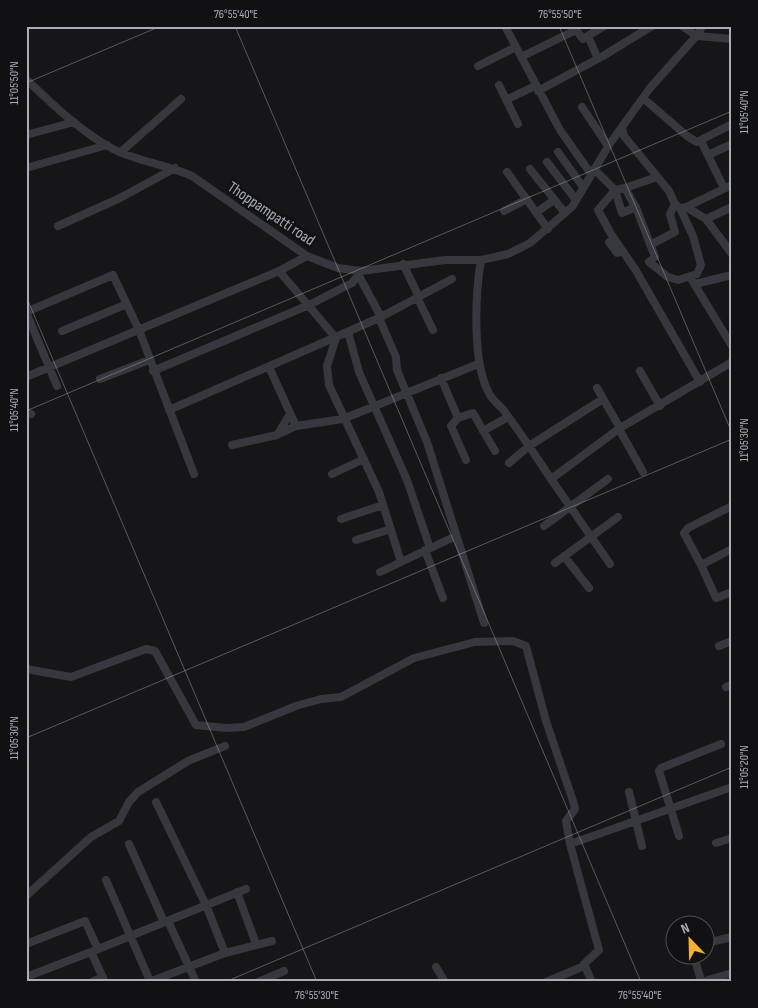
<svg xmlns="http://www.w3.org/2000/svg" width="758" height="1008" font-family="'Sofia Sans Condensed',sans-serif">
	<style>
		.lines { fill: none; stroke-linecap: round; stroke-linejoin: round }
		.minor { stroke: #37383d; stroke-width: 8 }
		.ticks { fill: none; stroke: #a8adb8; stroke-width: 1; stroke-opacity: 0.45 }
		.labels { text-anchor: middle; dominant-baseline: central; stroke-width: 5; stroke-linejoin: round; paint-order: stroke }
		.street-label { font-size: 16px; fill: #a8adb8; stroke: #111113 }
		.neatline { fill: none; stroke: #a8adb8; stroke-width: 2 }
		.ticks-label { font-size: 12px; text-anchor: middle; fill: #a8adb8 }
	</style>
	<rect width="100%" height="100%" fill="#161618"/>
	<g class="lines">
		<path class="minor" d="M 505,26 L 560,130 L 591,174
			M 682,26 L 697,36 L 732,39
			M 588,36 L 598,59
			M 521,57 L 576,30 L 583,39 L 604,26
			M 478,66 L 516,47
			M 26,79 C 52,104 81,132 113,149 C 137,161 167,165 192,176 L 307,256 L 338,268 L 361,271 L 445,260 L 481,260 L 508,254 L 530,243 L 572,207 L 609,145 L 650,88 L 699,33 L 702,26
			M 499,85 L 518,124
			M 538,91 L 603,56 L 652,26
			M 643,98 L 687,136 L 697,142 L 732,124
			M 508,99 L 535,86
			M 582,107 L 608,146
			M 622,128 L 624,136 L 669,191 L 675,204 L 680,208 L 686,207 L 706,219 L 732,254
			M 26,135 L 74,122
			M 701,141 L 724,188
			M 122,151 L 181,99
			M 558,152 L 583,187
			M 708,155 L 732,144
			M 547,162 L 576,200
			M 26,168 L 107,145
			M 530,169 L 565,213
			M 594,169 L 615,190 L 598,210 L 611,234 L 635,269 L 700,382
			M 507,172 L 548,229
			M 625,188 L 657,177
			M 615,190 L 625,188 L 637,210 L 655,257 L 649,262 L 668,277 L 678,280 L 697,274 L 701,265 L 693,236 L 680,208
			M 615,190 L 622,213 L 636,207
			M 686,207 L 732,185
			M 504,211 L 527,199
			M 537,212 L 554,200
			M 706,219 L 732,207
			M 58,226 L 120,198 L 175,168
			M 609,242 L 617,253 L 623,251
			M 650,245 L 675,232 L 670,214 L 675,204
			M 481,260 C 475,295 472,365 490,395 C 494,402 501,406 505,412 C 521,434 536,456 551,479 L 620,428 L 732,362
			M 403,264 L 419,297
			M 279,271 L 336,338 L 327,366 L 329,385 L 379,492 L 401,562
			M 359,276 L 381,317
			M 690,277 L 732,346
			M 695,284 L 732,275
			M 417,297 L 433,330
			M 379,318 L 396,357 L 397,370 L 427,442 L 484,623
			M 62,331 L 127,304
			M 348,332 L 359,372 L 407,480 L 430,548
			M 269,367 L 296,426
			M 153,371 L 309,305 L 352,283 L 361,271
			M 640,371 L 660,406
			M 26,377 L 279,271 L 307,256
			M 441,378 L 458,418
			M 100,379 L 149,360
			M 57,386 L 26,312 L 113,275 L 139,330 L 194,474
			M 597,388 L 620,428
			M 169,410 L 379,318 L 452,279
			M 26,412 L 31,414
			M 619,429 L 643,472
			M 483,431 L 508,417
			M 277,435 L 290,414
			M 232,445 L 277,435 L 296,426 L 343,419 L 478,364
			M 466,460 L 451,426 L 458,418 L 473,413 L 495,451
			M 509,463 L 529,446 L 603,399
			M 332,474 L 364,459
			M 551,479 L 610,564
			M 341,519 L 383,505
			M 544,526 L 608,479
			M 356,540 L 391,529
			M 732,549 L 701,565 L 716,598 L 732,592
			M 425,550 L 443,598
			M 564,556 L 589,588
			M 555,563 L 618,517
			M 701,565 L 684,533 L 688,528 L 732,506
			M 380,572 L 456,536
			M 719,646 L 732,641
			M 26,669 L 71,677 L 146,649 L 155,651 L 196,725 L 226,728 L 244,727 L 296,706 L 321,699 L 341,697 L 414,658 L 475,642 L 513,641 L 526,646 L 546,721 L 573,801 L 575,809 L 566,821 L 570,844
			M 726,687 L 732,684
			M 629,792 L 642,846
			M 156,802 L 206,905 L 225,953
			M 679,836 L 659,771 L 661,768 L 721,744
			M 716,843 L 732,838
			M 129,844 L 164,922
			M 106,880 L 150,981
			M 237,892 L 256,944
			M 26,896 L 91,837 L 119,821 L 129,802 L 138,792 L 188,761 L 225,746
			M 168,921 L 196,982
			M 706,943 L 732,937
			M 26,944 L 85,921 L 98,949
			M 694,956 L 701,981
			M 436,967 L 445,982
			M 26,977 L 91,952
			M 92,982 L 103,977
			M 105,982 L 91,952 L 246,889
			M 149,982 L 225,953 L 272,941
			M 258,982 L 284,971
			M 546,982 L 584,966
			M 592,982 L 584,964 L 599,950 L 570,844 L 732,787
			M 701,982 L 732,973"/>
	</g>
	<path class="ticks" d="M 235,26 L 641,982M 559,26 L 732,433M 26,83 L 161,26M 26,296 L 317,982M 26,411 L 732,111M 26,738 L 732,439M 225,982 L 732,767"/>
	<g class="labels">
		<g class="street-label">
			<text transform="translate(271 214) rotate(34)">Thoppampatti road</text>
		</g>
	</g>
	<rect width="758" height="1008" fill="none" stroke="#111113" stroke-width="55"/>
	<g transform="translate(690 940) rotate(337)"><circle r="24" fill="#111113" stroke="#4d4f55"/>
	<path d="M0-4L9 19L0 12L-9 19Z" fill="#f2b134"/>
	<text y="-8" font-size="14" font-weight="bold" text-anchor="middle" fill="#a8adb8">N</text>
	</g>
	<rect x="28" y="28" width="702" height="952" class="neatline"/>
	<g class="ticks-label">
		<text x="236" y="18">76°55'40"E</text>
		<text x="560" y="18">76°55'50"E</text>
		<text transform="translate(14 83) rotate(-90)" y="4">11°05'50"N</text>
		<text transform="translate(744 112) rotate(-90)" y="4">11°05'40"N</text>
		<text transform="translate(14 410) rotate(-90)" y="4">11°05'40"N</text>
		<text transform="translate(744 440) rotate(-90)" y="4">11°05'30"N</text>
		<text transform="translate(14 738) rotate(-90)" y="4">11°05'30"N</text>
		<text transform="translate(744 767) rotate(-90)" y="4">11°05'20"N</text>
		<text x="317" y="999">76°55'30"E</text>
		<text x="640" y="999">76°55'40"E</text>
	</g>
</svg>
